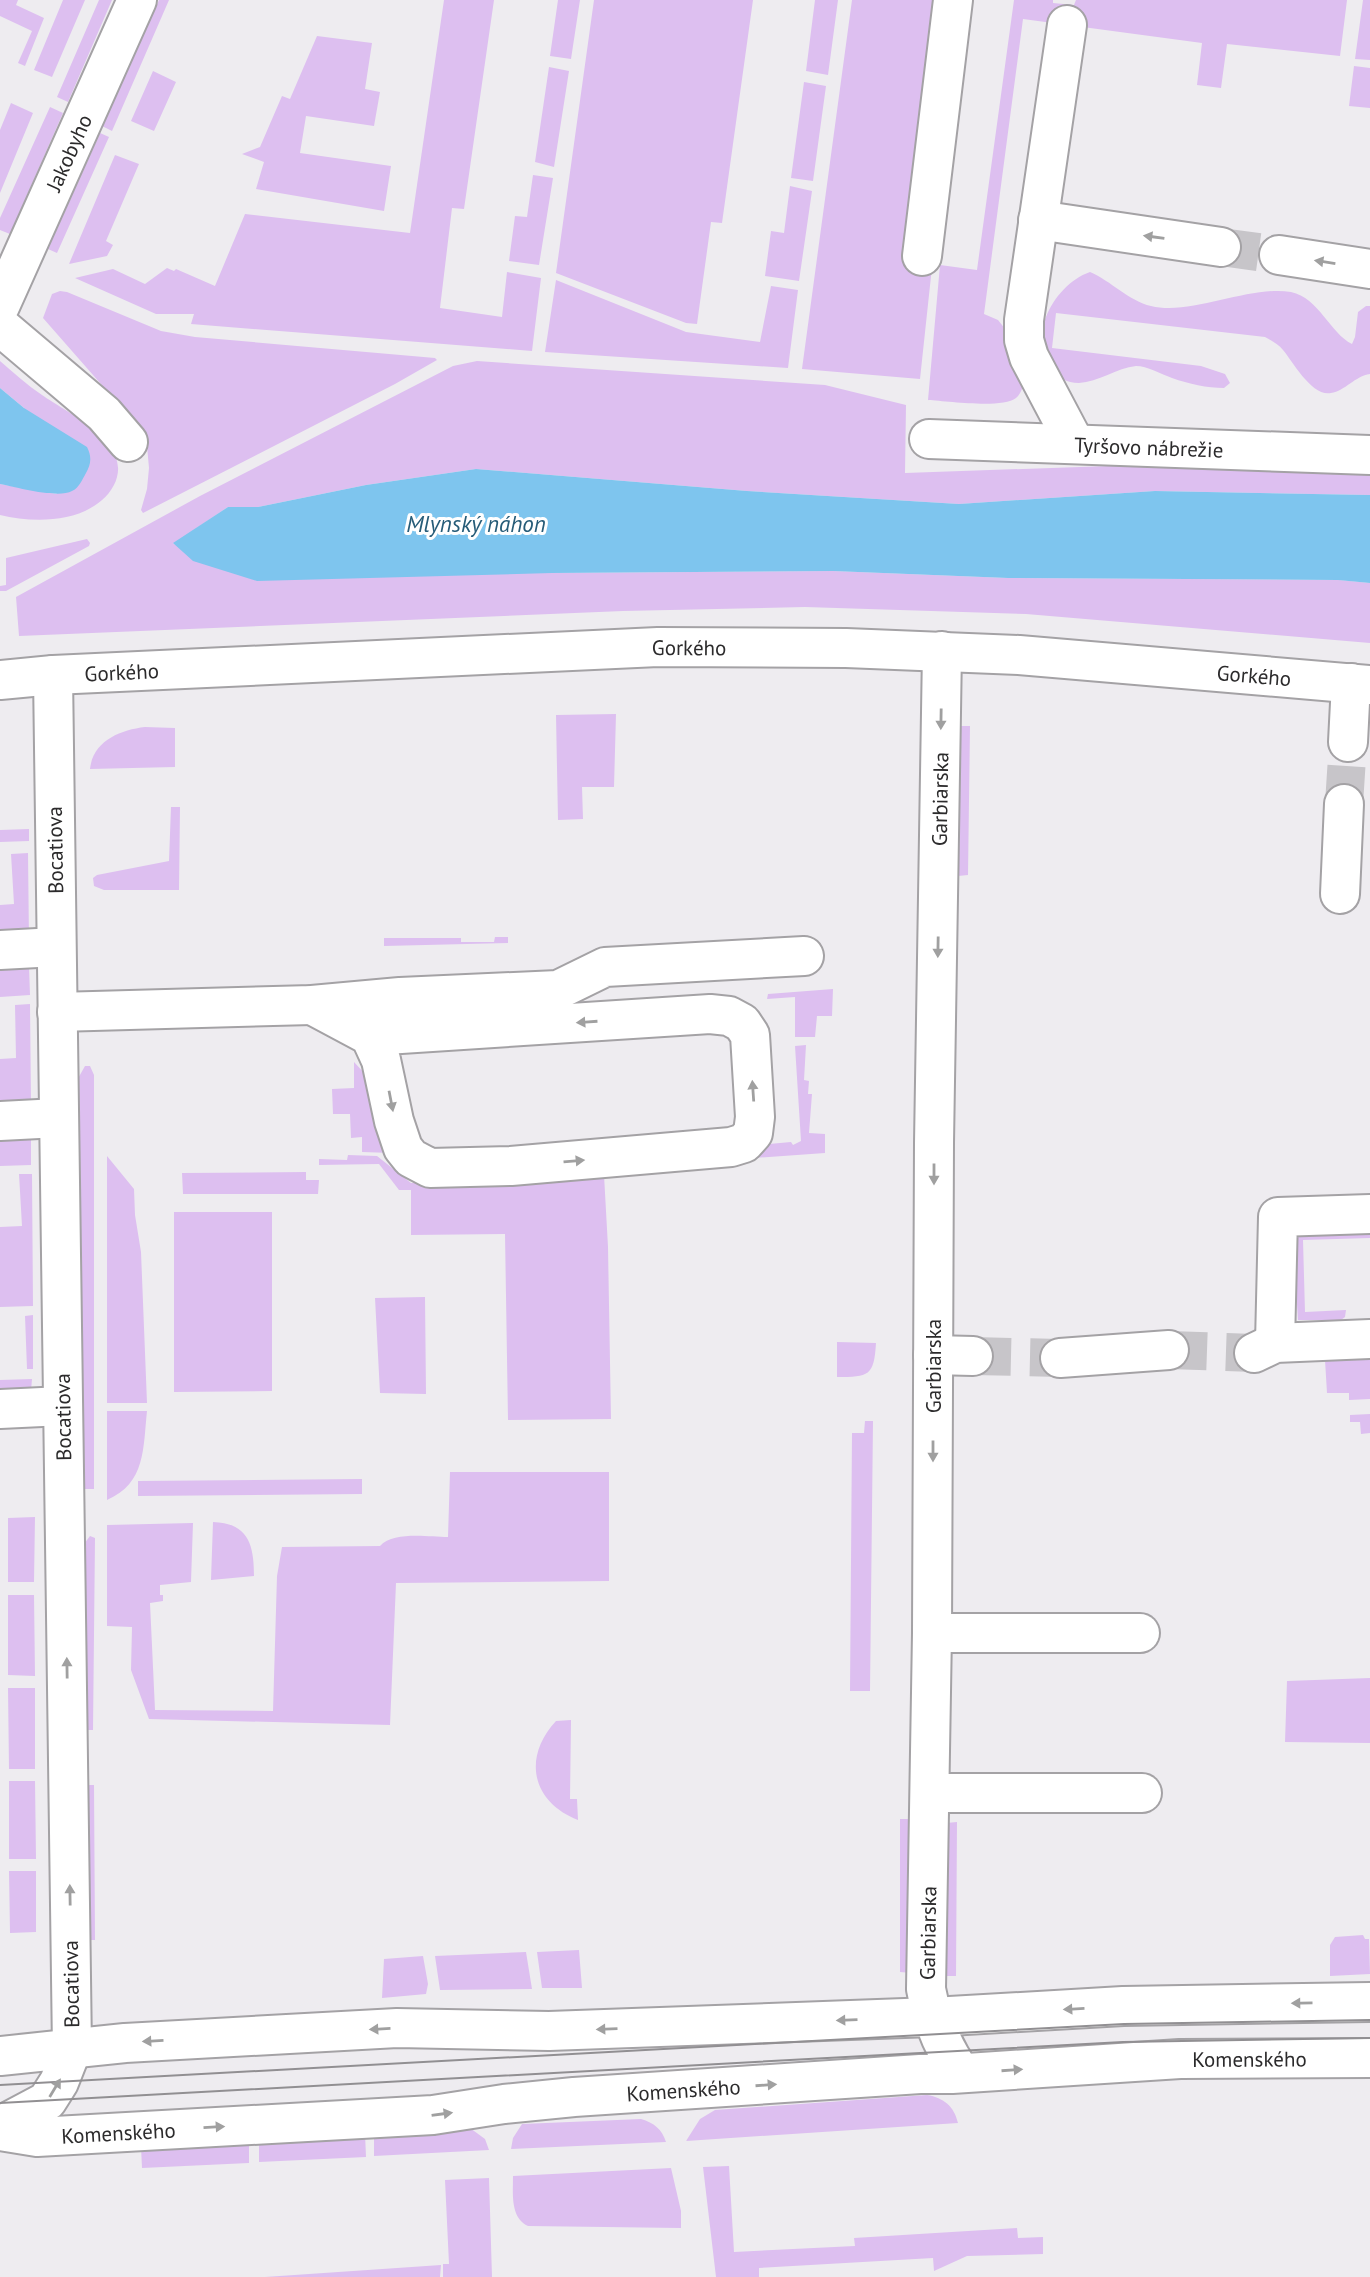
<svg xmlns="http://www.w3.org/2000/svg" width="1370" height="2277" font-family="'PT Sans',sans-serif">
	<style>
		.green { fill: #ddbff0 }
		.water { fill: #7ec5ee }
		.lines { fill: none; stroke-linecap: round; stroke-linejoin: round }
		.minor-tunnel { stroke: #c7c5c9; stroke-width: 38; stroke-dasharray: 38 19; stroke-linecap: butt }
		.minor-casing { stroke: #a4a2a5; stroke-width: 42 }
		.minor { stroke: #fff; stroke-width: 38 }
		.tram { stroke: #918f92; stroke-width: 2 }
		.oneway { fill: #a0a0a0 }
		.labels { text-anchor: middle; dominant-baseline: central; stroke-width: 6; stroke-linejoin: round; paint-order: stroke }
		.street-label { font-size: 21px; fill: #2c2b2c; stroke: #fff }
		.water-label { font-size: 23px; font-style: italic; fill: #265c78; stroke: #fff }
	</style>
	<rect width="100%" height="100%" fill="#eeecf0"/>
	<path class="green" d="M 0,0 L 18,0 L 16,5 L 44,18 L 25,66 L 18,63 L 32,31 L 0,16 Z
		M 63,0 L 85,0 L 52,77 L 34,70 Z
		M 99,0 L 112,0 L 68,102 L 57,97 Z
		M 159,0 L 169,0 L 112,131 L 102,126 Z
		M 444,0 L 494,0 L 464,209 L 452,208 L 440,308 L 502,317 L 507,272 L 541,278 L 532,351 L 191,324 L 194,314 L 156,314 L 75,278 L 113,269 L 145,284 L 167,268 L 174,271 L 176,269 L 215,286 L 245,214 L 410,233 Z
		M 558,0 L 580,0 L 571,59 L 550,56 Z
		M 594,0 L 753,0 L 722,223 L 711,222 L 697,324 L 686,323 L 556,273 Z
		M 815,0 L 838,0 L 828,75 L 806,71 Z
		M 852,0 L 941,0 L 932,267 L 920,379 L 802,369 Z
		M 1014,0 L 1053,0 L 1053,3 L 1074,5 L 1076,0 L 1347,0 L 1340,56 L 1227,44 L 1221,88 L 1197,85 L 1202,43 L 1023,19 L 984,314 L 998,320 L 1006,330 L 1024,384 C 1022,389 1020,395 1016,398 C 1002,409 947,401 928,400 L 940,265 L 977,270 Z
		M 1363,0 L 1370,0 L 1370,60 L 1355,59 Z
		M 317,36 L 372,43 L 365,89 L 380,92 L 374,126 L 306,116 L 300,153 L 391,166 L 384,211 L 256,189 L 264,162 L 242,154 L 260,147 L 282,96 L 290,99 Z
		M 1354,66 L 1370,68 L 1370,108 L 1349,106 Z
		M 549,67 L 569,71 L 554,167 L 535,162 Z
		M 153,71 L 176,82 L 154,131 L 131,121 Z
		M 804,82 L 826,86 L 813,181 L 791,178 Z
		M 11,103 L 33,113 L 0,193 L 0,130 Z
		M 50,107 L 63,113 L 10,234 L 0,230 L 0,218 Z
		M 100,133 L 109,137 L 57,253 L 48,249 Z
		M 115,155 L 139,164 L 106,241 L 113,245 L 107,256 L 69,264 Z
		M 533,175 L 553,178 L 539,265 L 509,261 L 515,216 L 527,217 Z
		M 790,186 L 812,191 L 799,281 L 765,276 L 771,231 L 784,233 Z
		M 1090,272 C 1111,281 1129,301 1151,306 C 1191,316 1250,285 1291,292 C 1319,298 1330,333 1352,344 L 1355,337 L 1358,312 L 1366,306 L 1370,306 L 1370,374 C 1355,376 1345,391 1331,393 C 1312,397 1293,362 1283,350 C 1278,344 1272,341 1265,337 L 1056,313 L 1052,348 L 1201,366 L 1225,374 L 1230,383 L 1224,388 C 1207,388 1189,384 1172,378 C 1161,374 1147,366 1136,366 C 1117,368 1098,382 1079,383 C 1046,383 1035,341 1046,317 C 1054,297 1070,279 1090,272 Z
		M 556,280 L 686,332 L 760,342 L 771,286 L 798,290 L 788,368 L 545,352 Z
		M 60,291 L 67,292 L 161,331 L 195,337 L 435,358 L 437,360 L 395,384 L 143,513 L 141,510 L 147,489 L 149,468 L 147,446 L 142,434 L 136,424 L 43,318 L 52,294 Z
		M 0,361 C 14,373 27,385 42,395 C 67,413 127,439 117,477 C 114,489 105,499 94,506 C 68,523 29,522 0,515 L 0,484 L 57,494 L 24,408 L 0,388 Z
		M 477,361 L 825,385 L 906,405 L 905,473 L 1137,465 L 1370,472 L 1370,495 L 1155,491 L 959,504 L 747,491 L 476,469 L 366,485 L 258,507 L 228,507 L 173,544 L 552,573 L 833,571 L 1008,578 L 1339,580 L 1370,583 L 1370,643 L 1026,614 L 805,607 L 623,611 L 19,636 L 16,597 L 200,496 L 453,366 Z
		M 87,539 L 90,543 L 89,546 L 6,591 L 0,591 L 0,586 L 6,585 L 6,558 Z
		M 616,714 L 614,787 L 582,787 L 583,819 L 558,820 L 556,715 Z
		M 960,726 L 970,726 L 968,875 L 958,876 Z
		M 145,727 L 175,728 L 175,767 L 90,769 C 93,741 120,730 145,727 Z
		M 171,807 L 180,807 L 179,890 L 104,890 L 94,886 L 93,878 L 97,875 L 169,861 Z
		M 29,829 L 29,841 L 0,842 L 0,830 Z
		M 28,853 L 29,942 L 0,943 L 0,905 L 14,904 L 11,854 Z
		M 495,937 L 508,937 L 508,943 L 384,946 L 384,938 L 461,938 L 461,942 L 494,942 Z
		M 29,966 L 30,995 L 0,997 L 0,967 Z
		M 833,989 L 832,1016 L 817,1016 L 815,1037 L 795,1037 L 795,997 L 767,999 L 768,994 Z
		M 30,1004 L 31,1105 L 0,1107 L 0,1059 L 16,1058 L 15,1005 Z
		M 806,1045 L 804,1080 L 809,1081 L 808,1094 L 812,1094 L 809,1133 L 825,1134 L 825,1153 L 739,1159 L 604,1175 L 608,1247 L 611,1419 L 508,1420 L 505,1234 L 411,1235 L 411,1190 L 399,1190 L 379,1164 L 319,1165 L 319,1159 L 347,1160 L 348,1155 L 377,1156 L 411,1183 L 497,1180 L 738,1155 L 769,1144 L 791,1142 L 793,1145 L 801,1141 L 795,1046 Z
		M 354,1062 L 366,1075 L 392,1153 L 362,1152 L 362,1137 L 351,1138 L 350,1114 L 333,1114 L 332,1089 L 354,1088 Z
		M 85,1066 L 90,1066 L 94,1075 L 94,1489 L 84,1489 L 76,1082 Z
		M 31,1132 L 31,1165 L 0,1166 L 0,1133 Z
		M 107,1156 L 134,1189 L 135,1215 L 141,1252 L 147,1403 L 107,1403 Z
		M 306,1172 L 306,1180 L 319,1180 L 318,1194 L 183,1194 L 182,1173 Z
		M 19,1174 L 32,1174 L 33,1306 L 0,1307 L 0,1227 L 22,1226 Z
		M 174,1212 L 272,1212 L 272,1391 L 174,1392 Z
		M 1370,1227 L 1370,1238 L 1303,1240 L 1305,1312 L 1346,1310 L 1345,1317 L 1341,1320 L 1298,1320 L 1293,1241 L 1298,1229 Z
		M 425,1297 L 426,1394 L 380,1393 L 375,1298 Z
		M 33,1315 L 33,1369 L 27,1369 L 25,1316 Z
		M 837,1342 L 876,1343 C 874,1376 869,1377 837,1377 Z
		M 1370,1358 L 1370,1399 L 1349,1400 L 1349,1393 L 1327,1393 L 1325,1360 Z
		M 32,1379 L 31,1391 L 0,1393 L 0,1380 Z
		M 107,1411 L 147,1411 C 143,1448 146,1483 107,1500 Z
		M 1370,1414 L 1370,1433 L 1361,1434 L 1360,1422 L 1350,1422 L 1350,1415 Z
		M 865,1421 L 873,1421 L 870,1691 L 850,1691 L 852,1433 L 864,1433 Z
		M 450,1472 L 609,1472 L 609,1581 L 396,1583 L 390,1725 L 149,1719 L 131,1670 L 132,1627 L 107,1626 L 107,1525 L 193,1523 L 191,1582 L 160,1585 L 160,1595 L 163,1595 L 163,1601 L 150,1603 L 155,1710 L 273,1711 L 277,1576 L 282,1547 L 380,1546 C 394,1531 428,1537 448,1537 Z
		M 362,1479 L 362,1494 L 138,1496 L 138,1481 Z
		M 35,1517 L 34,1582 L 8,1582 L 8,1518 Z
		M 213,1522 C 249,1523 254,1546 254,1576 L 211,1580 Z
		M 90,1536 L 95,1538 L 93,1730 L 83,1730 L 84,1544 Z
		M 8,1595 L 34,1595 L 35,1676 L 8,1675 Z
		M 1370,1678 L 1370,1743 L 1285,1742 L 1287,1681 Z
		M 8,1688 L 35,1688 L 35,1769 L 9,1769 Z
		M 571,1720 L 570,1799 L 577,1799 L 578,1820 C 532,1802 522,1758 556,1721 Z
		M 9,1781 L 35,1781 L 36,1859 L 9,1859 Z
		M 84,1785 L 94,1785 L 95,1940 L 86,1940 Z
		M 900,1819 L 914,1819 L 912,1973 L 900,1972 Z
		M 957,1822 L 956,1976 L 944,1976 L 946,1823 Z
		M 9,1871 L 36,1871 L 36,1932 L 10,1933 Z
		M 1363,1935 L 1365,1939 L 1369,1939 L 1370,1974 L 1330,1976 L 1330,1945 L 1335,1937 Z
		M 579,1950 L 582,1988 L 542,1988 L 537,1952 Z
		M 526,1952 L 532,1989 L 440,1990 L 435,1956 Z
		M 423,1956 L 428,1984 L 426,1994 L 382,1998 L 384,1959 Z
		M 927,2095 C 944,2098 954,2106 958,2123 L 686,2141 L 700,2119 L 715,2110 Z
		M 641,2119 C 654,2123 662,2129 666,2142 L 511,2149 L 513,2138 L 522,2124 Z
		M 470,2128 L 485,2139 L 489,2150 L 374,2156 L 374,2133 Z
		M 365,2133 L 366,2157 L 259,2162 L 259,2139 Z
		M 249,2139 L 249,2163 L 142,2168 L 141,2147 Z
		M 729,2166 L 734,2252 L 855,2246 L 854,2238 L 1017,2228 L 1018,2238 L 1043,2237 L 1043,2254 L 967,2256 L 934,2271 L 933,2258 L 759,2268 L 759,2277 L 716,2277 L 703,2167 Z
		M 671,2168 L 681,2211 L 681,2228 L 528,2226 C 510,2218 513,2193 513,2176 Z
		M 489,2178 L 492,2277 L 443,2277 L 443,2264 L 449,2264 L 445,2180 Z
		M 441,2265 L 440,2277 L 265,2277 Z"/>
	<path class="water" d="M 0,388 L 24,408 L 87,447 C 92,457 91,464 86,473 C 82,480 79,488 72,491 C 58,499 16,487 0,484 Z
		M 476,469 L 747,491 L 959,504 L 1155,491 L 1370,495 L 1370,583 L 1338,580 L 1008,578 L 833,571 L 552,573 L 257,581 L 193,561 L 173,543 L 228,507 L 258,507 L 366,485 Z"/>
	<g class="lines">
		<path class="minor-tunnel" d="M 1221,247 L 1279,255
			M 1344,804 L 1348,742
			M 1169,1350 L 1254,1353
			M 973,1356 L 1060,1358"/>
		<defs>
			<g id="minor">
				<path d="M 1067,25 L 1024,320 L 1024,340 L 1029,357 L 1075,444"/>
				<path d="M 1038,220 L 1221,247"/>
				<path d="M 1279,255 L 1370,269"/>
				<path d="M 922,256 L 953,0"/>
				<path id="s1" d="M 0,306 L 137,0"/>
				<path d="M 0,326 L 104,414 L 128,442"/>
				<path id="s2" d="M 929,439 L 1370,455"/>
				<path d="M 942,651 L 934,1143 L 932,1633 L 926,1989 C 932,2021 942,2047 961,2073"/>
				<path id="s3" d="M 0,680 L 53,675 L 658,647 L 846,648 L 1019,655 L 1370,685"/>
				<path d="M 1348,742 L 1351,683"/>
				<path d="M 1340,894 L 1344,804"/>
				<path d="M 0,950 L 56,947"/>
				<path d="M 312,1005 L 370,1036 L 710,1014 L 729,1016 L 742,1023 L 750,1035 L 755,1117 L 753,1133 L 744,1143 L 731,1147 L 511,1166 L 430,1168 L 411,1158 L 403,1148 L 394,1121 L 381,1060 L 370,1036"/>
				<path d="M 57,1012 L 312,1005 L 400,997 L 558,990 L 605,967 L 804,956"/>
				<path d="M 0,1121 L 58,1118"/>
				<path d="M 1275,1343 L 1278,1217 L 1370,1214"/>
				<path d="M 1254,1353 L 1275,1343 L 1370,1339"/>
				<path d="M 933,1355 L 973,1356"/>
				<path d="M 1060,1358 L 1169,1350"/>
				<path d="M 0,1409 L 63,1406"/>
				<path d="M 932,1633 L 1140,1633"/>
				<path d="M 930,1793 L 1142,1793"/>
				<path d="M 0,2056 L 125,2043 L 397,2028 L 549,2031 L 932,2017 L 1123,2006 L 1370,2002"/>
				<path d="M 0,2126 L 47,2101 L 59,2082 L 72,2049 L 53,675"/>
				<path id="s4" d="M 0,2131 L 37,2137 L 433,2115 L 504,2104 L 574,2097 L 920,2074 L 952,2074 L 1180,2059 L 1370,2058"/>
			</g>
		</defs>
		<use href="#minor" class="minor-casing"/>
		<use href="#minor" class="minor"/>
		<path class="tram" d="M 0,2085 L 1124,2024 L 1370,2020
			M 0,2103 L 1123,2042 L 1370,2038"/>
	</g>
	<defs><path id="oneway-solid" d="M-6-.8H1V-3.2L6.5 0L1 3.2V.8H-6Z" transform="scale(1.75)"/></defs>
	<g class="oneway">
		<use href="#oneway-solid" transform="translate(1154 237) rotate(-172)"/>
		<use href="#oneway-solid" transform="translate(1325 262) rotate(-171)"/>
		<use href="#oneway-solid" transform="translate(941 719) rotate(91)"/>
		<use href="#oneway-solid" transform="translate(938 947) rotate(91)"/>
		<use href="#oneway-solid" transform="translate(587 1022) rotate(176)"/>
		<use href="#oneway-solid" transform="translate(753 1091) rotate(-94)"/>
		<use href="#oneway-solid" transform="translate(391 1101) rotate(79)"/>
		<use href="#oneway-solid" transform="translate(574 1161) rotate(-5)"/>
		<use href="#oneway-solid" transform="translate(934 1174) rotate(90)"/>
		<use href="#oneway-solid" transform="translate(933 1451) rotate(90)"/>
		<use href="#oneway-solid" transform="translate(67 1668) rotate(-91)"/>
		<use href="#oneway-solid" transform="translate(70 1895) rotate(-91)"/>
		<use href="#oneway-solid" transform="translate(1302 2003) rotate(179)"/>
		<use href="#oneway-solid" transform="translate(1074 2009) rotate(177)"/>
		<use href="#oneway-solid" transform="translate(847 2020) rotate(178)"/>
		<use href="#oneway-solid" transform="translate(380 2029) rotate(177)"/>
		<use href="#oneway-solid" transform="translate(607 2029) rotate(178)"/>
		<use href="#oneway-solid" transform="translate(153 2041) rotate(177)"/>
		<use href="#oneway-solid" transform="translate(1012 2070) rotate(-4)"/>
		<use href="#oneway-solid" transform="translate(766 2085) rotate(-4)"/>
		<use href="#oneway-solid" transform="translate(55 2088) rotate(-59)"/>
		<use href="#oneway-solid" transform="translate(442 2114) rotate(-8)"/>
		<use href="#oneway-solid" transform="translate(214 2127) rotate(-3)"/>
	</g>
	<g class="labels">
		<g class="street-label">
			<text stroke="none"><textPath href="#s1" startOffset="168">Jakobyho</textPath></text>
			<text stroke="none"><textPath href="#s2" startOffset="220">Tyršovo nábrežie</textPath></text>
			<text stroke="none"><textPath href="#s3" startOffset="690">Gorkého</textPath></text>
			<text stroke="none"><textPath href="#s3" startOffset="122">Gorkého</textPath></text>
			<text stroke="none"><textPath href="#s3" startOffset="1256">Gorkého</textPath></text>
			<text transform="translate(940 799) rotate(-89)">Garbiarska</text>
			<text transform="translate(55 850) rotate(-91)">Bocatiova</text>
			<text transform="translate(933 1366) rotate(-90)">Garbiarska</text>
			<text transform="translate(63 1417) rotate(-91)">Bocatiova</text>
			<text transform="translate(928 1933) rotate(-89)">Garbiarska</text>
			<text transform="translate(71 1984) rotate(-91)">Bocatiova</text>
			<text stroke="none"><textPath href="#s4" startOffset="1253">Komenského</textPath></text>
			<text stroke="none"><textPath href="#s4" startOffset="686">Komenského</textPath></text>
			<text stroke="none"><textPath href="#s4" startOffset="119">Komenského</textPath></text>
		</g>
		<g class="water-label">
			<text x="476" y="523">Mlynský náhon</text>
		</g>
	</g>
</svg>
